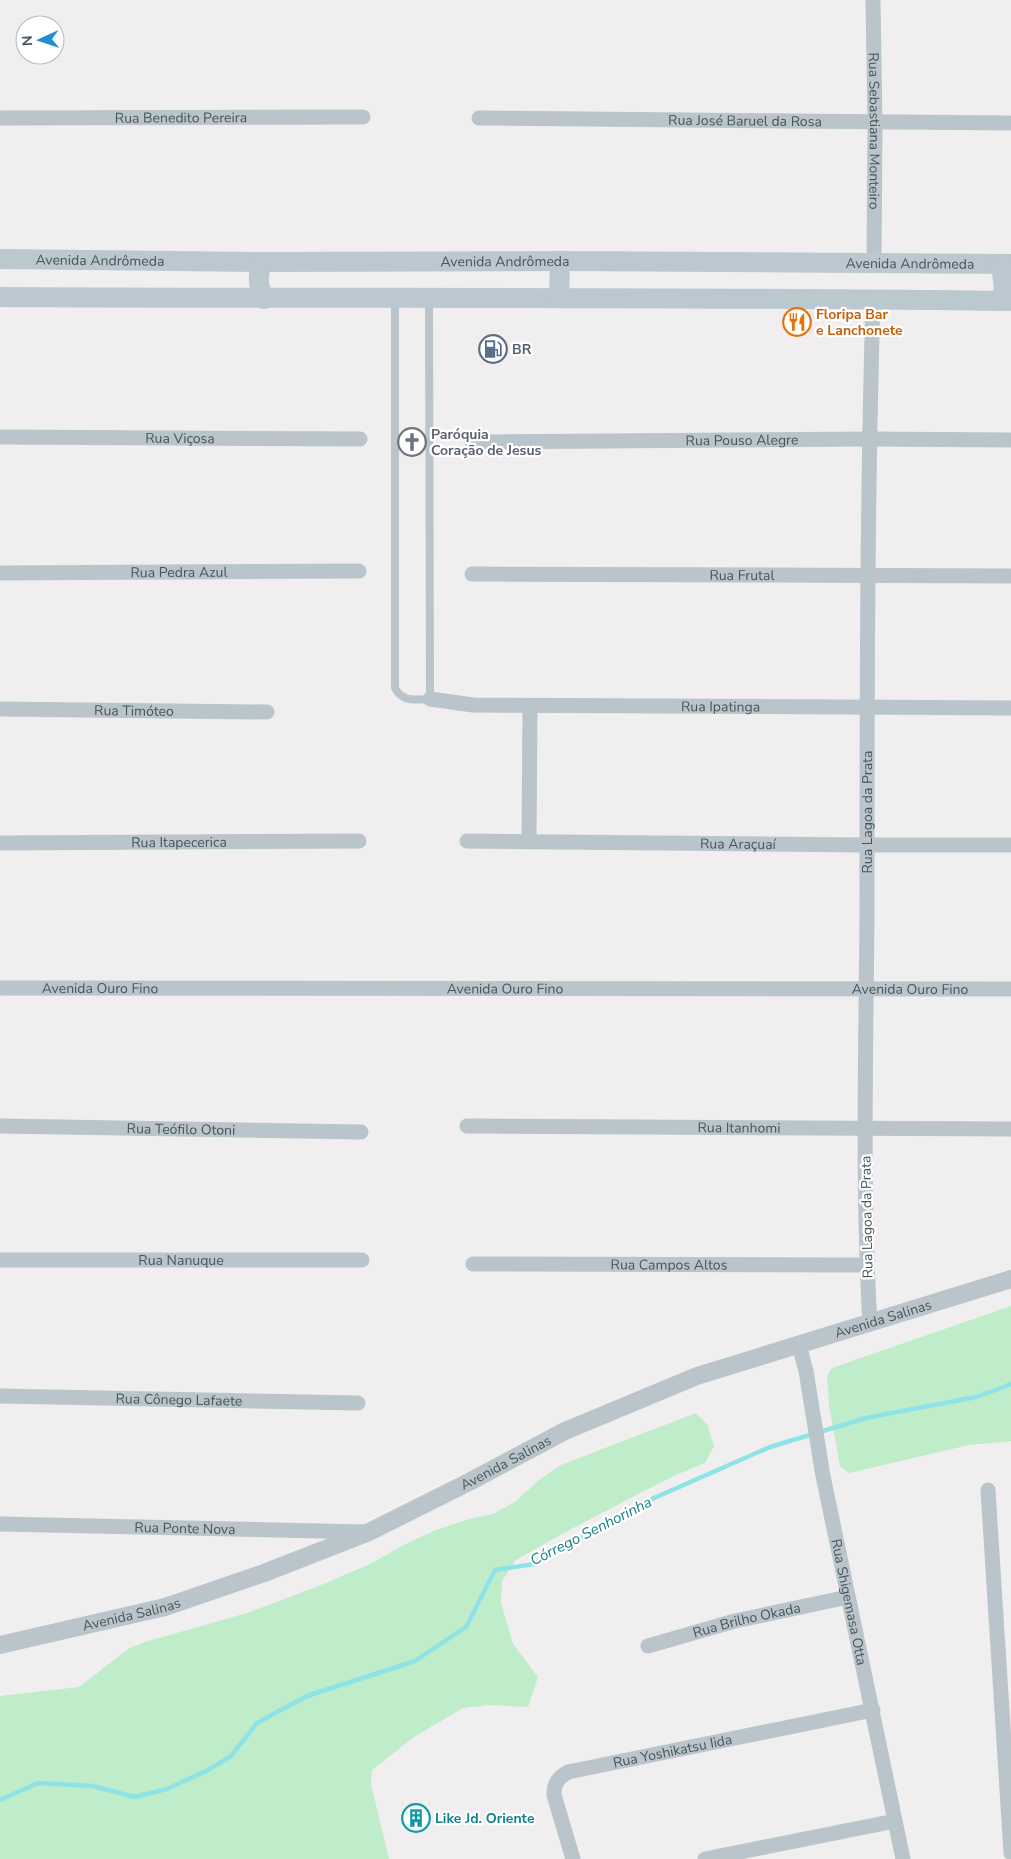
<svg xmlns="http://www.w3.org/2000/svg" width="1011" height="1859" font-family="'Nunito Sans',sans-serif">
	<style>
		.green { fill: #bfecc9 }
		.lines { fill: none; stroke-linecap: round; stroke-linejoin: round }
		.stream { stroke: #8ee3e7; stroke-width: 4.5 }
		.service { stroke: #bac5cb; stroke-width: 8 }
		.minor { stroke: #bac5cb; stroke-width: 15 }
		.tertiary { stroke: #bac5cb; stroke-width: 18 }
		.secondary { stroke: #bbc8cf; stroke-width: 20 }
		.labels { text-anchor: middle; dominant-baseline: central; stroke-width: 4.5; stroke-linejoin: round; paint-order: stroke }
		.street-label { font-size: 14px; fill: #47555b; stroke: #fff }
		.food-label { font-size: 14px; font-weight: bold; fill: #c56008; stroke: #fff; text-anchor: start }
		.service-label { font-size: 14px; font-weight: bold; fill: #4e5e75; stroke: #fff; text-anchor: start }
		.worship-label { font-size: 14px; font-weight: bold; fill: #5b616d; stroke: #fff; text-anchor: start }
		.culture-label { font-size: 14px; font-weight: bold; fill: #0d838f; stroke: #fff; text-anchor: start }
		.water-label { font-size: 15px; font-style: italic; fill: #137f84; stroke: #fff }
	</style>
	<rect width="100%" height="100%" fill="#f1eeef"/>
	<path class="green" d="M 1011,1306 L 1011,1441 L 969,1445 L 849,1473 L 840,1466 L 829,1405 L 827,1376 L 832,1368 Z
		M 696,1413 L 707,1424 L 714,1446 L 705,1463 L 678,1474 L 646,1490 L 560,1535 L 516,1560 L 502,1581 L 501,1603 L 513,1644 L 538,1677 L 528,1707 L 489,1705 L 463,1708 L 414,1737 L 372,1770 L 371,1784 L 389,1859 L 0,1859 L 0,1696 L 79,1687 L 128,1649 L 145,1642 L 247,1613 L 319,1586 L 370,1564 L 404,1545 L 436,1530 L 469,1519 L 493,1514 L 515,1502 L 539,1480 L 561,1465 Z"/>
	<g class="lines">
		<path class="stream" d="M 0,1800 L 38,1783 L 93,1786 L 134,1797 L 167,1789 L 208,1770 L 231,1756 L 257,1723 L 307,1696 L 415,1661 L 466,1627 L 495,1570 L 534,1564 L 654,1498 L 770,1447 L 866,1418 L 976,1397 L 1011,1384"/>
		<path class="service" d="M 395,299 L 395,688 C 402,702 415,700 430,699 L 430,693 L 429,298"/>
		<g class="minor">
			<path id="s1" d="M 873,0 L 875,122 L 874,263"/>
			<path id="s2" d="M 0,118 L 363,117"/>
			<path id="s3" d="M 479,118 L 1011,123"/>
			<path id="s4" d="M 0,437 L 360,439"/>
			<path id="s5" d="M 472,442 L 869,439 L 1011,440"/>
			<path id="s6" d="M 0,573 L 359,571"/>
			<path id="s7" d="M 472,574 L 1011,576"/>
			<path id="s8" d="M 430,699 L 473,705 L 1011,708"/>
			<path id="s9" d="M 0,709 L 267,712"/>
			<path id="s10" d="M 467,841 L 867,845 L 1011,845"/>
			<path d="M 529,842 L 530,706"/>
			<path id="s11" d="M 0,843 L 359,841"/>
			<path id="s12" d="M 0,988 L 1011,989"/>
			<path id="s13" d="M 0,1126 L 361,1132"/>
			<path id="s14" d="M 467,1126 L 1011,1129"/>
			<path id="s15" d="M 0,1260 L 362,1260"/>
			<path id="s16" d="M 473,1264 L 867,1265"/>
			<path id="s17" d="M 870,1324 C 862,1187 866,1049 867,912 C 867,708 867,504 873,300"/>
			<path id="s18" d="M 799,1345 L 806,1371 L 823,1476 L 903,1859"/>
			<path id="s19" d="M 0,1396 L 358,1403"/>
			<path d="M 988,1490 L 1011,1853"/>
			<path id="s20" d="M 0,1524 L 366,1532"/>
			<path id="s21" d="M 648,1646 L 735,1621 L 848,1597"/>
			<path id="s22" d="M 573,1859 L 554,1795 C 554,1783 558,1778 568,1772 L 873,1710"/>
			<path d="M 705,1859 L 895,1821"/>
		</g>
		<path class="tertiary" id="s23" d="M 0,1645 L 165,1607 L 264,1573 L 369,1532 L 469,1482 L 565,1431 L 697,1376 L 1011,1279"/>
		<g class="secondary">
			<path id="s24" d="M 0,259 L 262,262 L 560,261 L 1011,264"/>
			<path d="M 262,262 C 257,276 258,286 264,299"/>
			<path d="M 0,297 C 337,299 674,296 1011,301"/>
			<path d="M 559,297 L 560,261"/>
			<path d="M 1001,301 L 1004,288 L 1001,264"/>
		</g>
	</g>
	<defs>
		<symbol id="restaurant-ring" viewBox="-11 -11 22 22"><circle r="9.5" fill="#fff" stroke="#e8710a" stroke-width="1.5"/><path d="M-5-6h1v4h1v-4h1v4h1v-4h1v5L-1.5 .5V6h-2V.5L-5-1ZM5-6V6H3V1.5H1.5Q1.5-4 5-6Z" fill="#e8710a"/></symbol>
		<symbol id="fuel-ring" viewBox="-11 -11 22 22"><circle r="9.5" fill="#fff" stroke="#5c6f8a" stroke-width="1.5"/><path d="M-5.5-6h7V0h2V4h1.3V-2.5L3-4.5l.8-.8L6-3V5H2.5V1h-1V6h-7ZM-4.2-4.7v3.2H.2V-4.7Z" fill="#5c6f8a"/></symbol>
		<symbol id="church-ring" viewBox="-11 -11 22 22"><circle r="9.5" fill="#fff" stroke="#6b7280" stroke-width="1.5"/><path d="M-1.2-6h2.4v3.5h3.3v2.4h-3.3V6h-2.4V-.1h-3.3v-2.4h3.3Z" fill="#6b7280"/></symbol>
		<symbol id="building-ring" viewBox="-11 -11 22 22"><circle r="9.5" fill="#fff" stroke="#0f9aa8" stroke-width="1.5"/><path d="M-4-6H4V6H1V3H-1V6H-4ZM-2.5-4.3h1.7v1.8h-1.7ZM.8-4.3h1.7v1.8H.8ZM-2.5-1h1.7V.8h-1.7ZM.8-1h1.7V.8H.8Z" fill="#0f9aa8"/></symbol>
	</defs>
	<g fill-rule="evenodd">
		<use href="#restaurant-ring" x="781" y="306" width="32" height="32"/>
		<use href="#fuel-ring" x="477" y="333" width="32" height="32"/>
		<use href="#church-ring" x="396" y="426" width="32" height="32"/>
		<use href="#building-ring" x="400" y="1802" width="32" height="32"/>
	</g>
	<g class="labels">
		<g class="street-label">
			<text stroke="none"><textPath href="#s2" startOffset="181">Rua Benedito Pereira</textPath></text>
			<text stroke="none"><textPath href="#s3" startOffset="266">Rua José Baruel da Rosa</textPath></text>
			<text stroke="none"><textPath href="#s1" startOffset="131">Rua Sebastiana Monteiro</textPath></text>
			<text stroke="none"><textPath href="#s24" startOffset="100">Avenida Andrômeda</textPath></text>
			<text stroke="none"><textPath href="#s24" startOffset="505">Avenida Andrômeda</textPath></text>
			<text stroke="none"><textPath href="#s24" startOffset="910">Avenida Andrômeda</textPath></text>
			<text stroke="none"><textPath href="#s4" startOffset="180">Rua Viçosa</textPath></text>
			<text stroke="none"><textPath href="#s5" startOffset="270">Rua Pouso Alegre</textPath></text>
			<text stroke="none"><textPath href="#s6" startOffset="179">Rua Pedra Azul</textPath></text>
			<text stroke="none"><textPath href="#s7" startOffset="270">Rua Frutal</textPath></text>
			<text stroke="none"><textPath href="#s8" startOffset="291">Rua Ipatinga</textPath></text>
			<text stroke="none"><textPath href="#s9" startOffset="134">Rua Timóteo</textPath></text>
			<text stroke="none"><textPath href="#s17" startOffset="512">Rua Lagoa da Prata</textPath></text>
			<text stroke="none"><textPath href="#s11" startOffset="179">Rua Itapecerica</textPath></text>
			<text stroke="none"><textPath href="#s10" startOffset="271">Rua Araçuaí</textPath></text>
			<text stroke="none"><textPath href="#s12" startOffset="100">Avenida Ouro Fino</textPath></text>
			<text stroke="none"><textPath href="#s12" startOffset="505">Avenida Ouro Fino</textPath></text>
			<text stroke="none"><textPath href="#s12" startOffset="910">Avenida Ouro Fino</textPath></text>
			<text stroke="none"><textPath href="#s14" startOffset="272">Rua Itanhomi</textPath></text>
			<text stroke="none"><textPath href="#s13" startOffset="181">Rua Teófilo Otoni</textPath></text>
			<text transform="translate(867 1217) rotate(-91)">Rua Lagoa da Prata</text>
			<text stroke="none"><textPath href="#s15" startOffset="181">Rua Nanuque</textPath></text>
			<text stroke="none"><textPath href="#s16" startOffset="196">Rua Campos Altos</textPath></text>
			<text stroke="none"><textPath href="#s23" startOffset="945">Avenida Salinas</textPath></text>
			<text stroke="none"><textPath href="#s19" startOffset="179">Rua Cônego Lafaete</textPath></text>
			<text stroke="none"><textPath href="#s23" startOffset="540">Avenida Salinas</textPath></text>
			<text stroke="none"><textPath href="#s20" startOffset="185">Rua Ponte Nova</textPath></text>
			<text stroke="none"><textPath href="#s18" startOffset="262">Rua Shigemasa Otta</textPath></text>
			<text stroke="none"><textPath href="#s23" startOffset="135">Avenida Salinas</textPath></text>
			<text stroke="none"><textPath href="#s21" startOffset="102">Rua Brilho Okada</textPath></text>
			<text stroke="none"><textPath href="#s22" startOffset="202">Rua Yoshikatsu Iida</textPath></text>
		</g>
		<g class="food-label">
			<text x="816" y="314">Floripa Bar<tspan x="816" dy="16">e Lanchonete</tspan></text>
		</g>
		<g class="service-label">
			<text x="512" y="349">BR</text>
		</g>
		<g class="worship-label">
			<text x="431" y="434">Paróquia<tspan x="431" dy="16">Coração de Jesus</tspan></text>
		</g>
		<g class="culture-label">
			<text x="435" y="1818">Like Jd. Oriente</text>
		</g>
		<g class="water-label">
			<text transform="translate(591 1531) rotate(-27)">Córrego Senhorinha</text>
		</g>
	</g>
	<g transform="translate(40 40) rotate(267)"><circle r="24" fill="#ffffff" stroke="#b5bbbd"/>
	<path d="M0-4L9 19L0 12L-9 19Z" fill="#228dd7"/>
	<text y="-8" font-size="14" font-weight="bold" text-anchor="middle" fill="#47555b">N</text>
	</g>
</svg>
